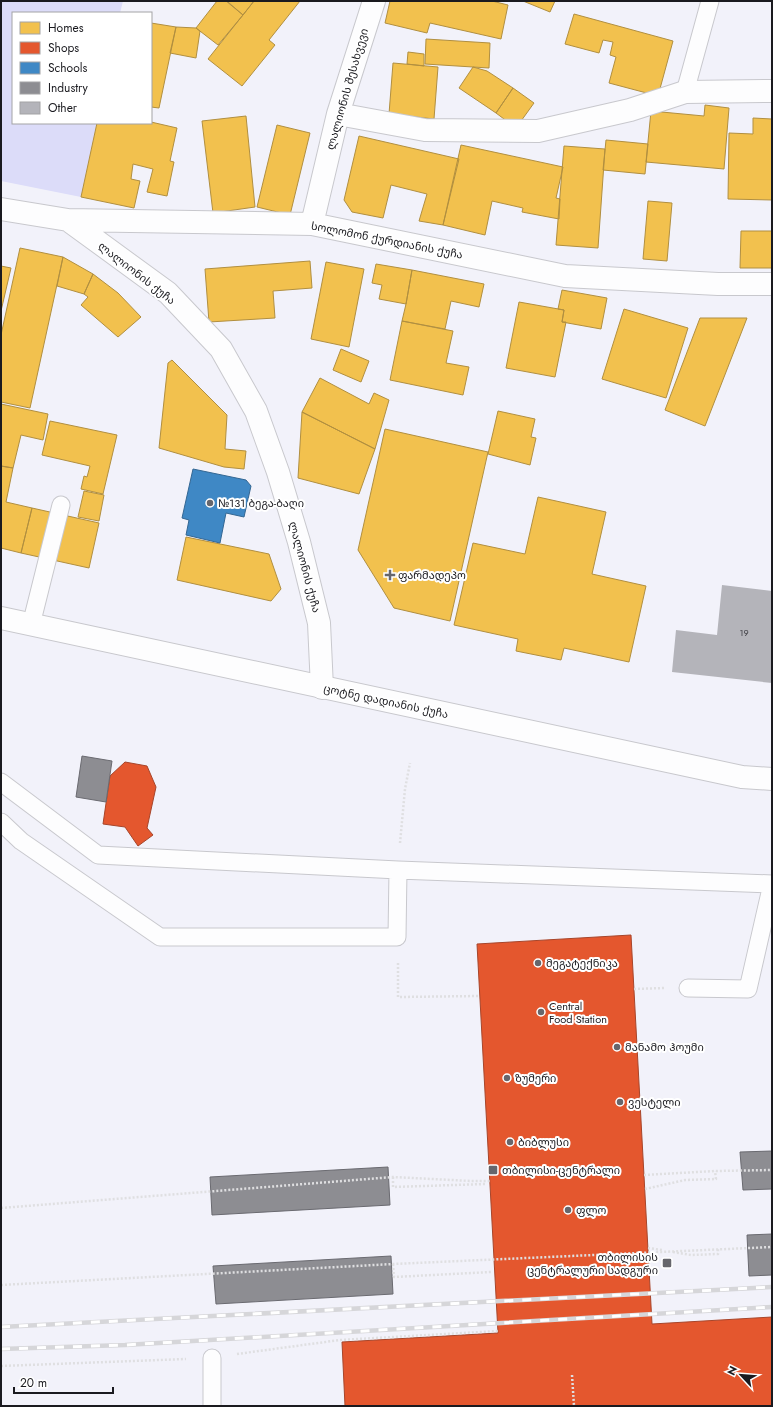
<svg xmlns="http://www.w3.org/2000/svg" width="773" height="1407" font-family="Jost,'Noto Sans Georgian',sans-serif">
	<style>
		.green { fill: #dcdcf9 }
		.homes { fill: #f2c14e; stroke: #b18f40 }
		.shops { fill: #e4572e; stroke: #a7452a }
		.schools { fill: #3f88c5; stroke: #346793 }
		.industry { fill: #8d8d92; stroke: #6a6a70 }
		.building { fill: #b4b4ba }
		.lines { fill: none; stroke-linecap: round; stroke-linejoin: round }
		.service-casing { stroke: #c8c8cd; stroke-width: 19 }
		.minor-casing { stroke: #c8c8cd; stroke-width: 24 }
		.primary-casing { stroke: #c8c8cd; stroke-width: 24 }
		.path { stroke: #dfdfe1; stroke-width: 2.5; stroke-dasharray: 2 2; stroke-linecap: butt }
		.service { stroke: #fdfdfe; stroke-width: 17 }
		.minor { stroke: #fdfdfe; stroke-width: 22 }
		.primary { stroke: #fdfdfe; stroke-width: 22 }
		.rail-casing { stroke: #d6d6d9; stroke-width: 4.5 }
		.rail { stroke: #fff; stroke-width: 3; stroke-dasharray: 9; stroke-linecap: butt }
		.poi-dot { fill: #66666c; stroke: #fff; stroke-width: 1.5 }
		.labels { text-anchor: middle; dominant-baseline: central; stroke-width: 4; stroke-linejoin: round; paint-order: stroke }
		.number-label { font-size: 9px; fill: #404046 }
		.street-label { font-size: 11px; fill: #1a1a1f; stroke: #fff }
		.poi-label { font-size: 11px; fill: #1a1a1f; stroke: #fff; text-anchor: start }
	</style>
	<rect width="100%" height="100%" fill="#f2f2fa"/>
	<path class="green" d="M 1,1 L 123,1 L 120,13 L 13,13 L 13,123 L 97,123 L 81,197 L 1,181 Z"/>
	<path class="homes" d="M 217,1 L 226,1 L 243,15 L 218,45 L 196,28 Z
		M 229,1 L 254,1 L 243,15 L 228,2 Z
		M 254,1 L 300,1 L 269,40 L 275,45 L 242,86 L 208,59 Z
		M 390,1 L 492,1 L 508,5 L 501,39 L 430,23 L 427,33 L 385,23 Z
		M 523,1 L 555,1 L 550,12 Z
		M 574,14 L 673,41 L 658,96 L 609,83 L 616,57 L 610,55 L 613,42 L 603,40 L 599,53 L 565,44 Z
		M 151,23 L 176,27 L 159,108 L 151,107 Z
		M 176,27 L 196,28 L 200,31 L 196,58 L 170,53 Z
		M 426,39 L 490,43 L 489,68 L 425,64 Z
		M 408,52 L 424,54 L 424,66 L 407,64 Z
		M 393,63 L 438,67 L 434,119 L 389,114 Z
		M 473,67 L 487,71 L 513,88 L 496,113 L 459,88 Z
		M 513,88 L 534,103 L 516,128 L 496,113 Z
		M 705,105 L 729,108 L 724,169 L 646,162 L 651,111 L 704,116 Z
		M 246,116 L 255,207 L 213,213 L 202,121 Z
		M 772,117 L 772,200 L 728,199 L 729,133 L 753,134 L 753,118 L 772,119 Z
		M 151,122 L 177,128 L 170,161 L 174,162 L 167,196 L 147,192 L 153,169 L 133,164 L 131,179 L 140,181 L 134,208 L 81,197 L 97,123 Z
		M 277,125 L 310,133 L 290,215 L 257,207 Z
		M 359,136 L 459,159 L 443,225 L 419,221 L 427,194 L 391,185 L 383,218 L 352,212 L 344,200 Z
		M 606,140 L 648,144 L 645,174 L 603,170 Z
		M 461,145 L 563,167 L 556,198 L 560,199 L 559,219 L 522,212 L 523,208 L 492,201 L 485,235 L 443,225 Z
		M 564,146 L 605,149 L 598,248 L 556,245 Z
		M 648,201 L 672,203 L 667,261 L 643,259 Z
		M 741,231 L 772,231 L 772,268 L 740,268 Z
		M 20,248 L 63,257 L 30,408 L 1,402 L 1,335 Z
		M 63,257 L 93,274 L 84,294 L 57,286 Z
		M 310,261 L 312,288 L 273,291 L 275,318 L 209,322 L 205,269 Z
		M 326,262 L 364,269 L 349,347 L 311,339 Z
		M 376,264 L 412,270 L 406,304 L 379,299 L 382,285 L 372,283 Z
		M 1,266 L 11,268 L 1,311 Z
		M 412,270 L 484,284 L 479,307 L 451,301 L 445,329 L 402,321 L 406,304 Z
		M 93,274 L 118,293 L 141,317 L 118,337 L 81,305 L 88,297 L 84,294 Z
		M 562,290 L 607,298 L 601,329 L 562,322 L 564,310 L 558,309 Z
		M 519,302 L 564,310 L 562,322 L 566,322 L 555,377 L 506,368 Z
		M 624,309 L 688,328 L 666,398 L 602,379 Z
		M 700,318 L 747,318 L 705,426 L 665,410 Z
		M 402,321 L 453,331 L 446,363 L 469,367 L 463,395 L 390,380 Z
		M 341,349 L 369,361 L 361,382 L 333,370 Z
		M 172,360 L 227,415 L 225,449 L 246,451 L 244,469 L 224,467 L 159,448 L 168,363 Z
		M 320,378 L 369,404 L 374,393 L 389,400 L 375,449 L 302,412 Z
		M 1,404 L 48,414 L 43,440 L 21,435 L 13,468 L 1,466 Z
		M 498,411 L 535,419 L 531,437 L 536,438 L 530,465 L 488,454 Z
		M 302,412 L 375,449 L 359,494 L 298,478 Z
		M 50,421 L 117,435 L 103,494 L 81,489 L 84,476 L 87,477 L 90,466 L 42,455 Z
		M 385,429 L 488,452 L 450,621 L 394,608 L 358,550 Z
		M 1,466 L 13,468 L 6,502 L 32,508 L 21,553 L 1,548 Z
		M 84,491 L 104,495 L 99,521 L 78,517 Z
		M 538,497 L 606,512 L 592,574 L 646,586 L 629,662 L 564,648 L 561,660 L 516,651 L 518,639 L 454,625 L 473,543 L 525,554 Z
		M 32,508 L 99,523 L 89,568 L 21,553 Z
		M 186,537 L 269,554 L 281,589 L 271,601 L 177,580 Z"/>
	<path class="shops" d="M 125,762 L 147,766 L 156,787 L 147,828 L 153,835 L 138,846 L 125,827 L 103,824 L 110,776 Z
		M 631,935 L 652,1324 L 772,1317 L 772,1406 L 345,1406 L 342,1342 L 498,1333 L 477,944 Z"/>
	<path class="schools" d="M 193,469 L 246,480 L 251,486 L 244,517 L 226,513 L 220,543 L 186,535 L 189,520 L 182,518 Z"/>
	<path class="industry" d="M 82,756 L 112,761 L 106,802 L 76,797 Z
		M 772,1151 L 772,1189 L 743,1190 L 740,1152 Z
		M 388,1167 L 390,1205 L 212,1215 L 210,1177 Z
		M 772,1234 L 772,1275 L 749,1276 L 747,1235 Z
		M 391,1256 L 393,1294 L 216,1304 L 213,1266 Z"/>
	<path class="building" d="M 722,585 L 772,591 L 772,683 L 672,672 L 676,630 L 717,635 Z"/>
	<g class="lines">
		<defs>
			<path id="service" d="M 685,92 L 710,1
				M 31,625 L 61,505
				M 1,782 L 98,855 L 398,870 L 772,884
				M 1,822 L 21,841 L 160,937 L 397,937 L 398,870
				M 688,988 L 748,989 L 772,884
				M 212,1406 L 212,1358"/>
			<path id="minor" d="M 338,114 L 425,130 L 538,131 L 630,110 L 685,92 L 772,91
				M 1,209 L 68,220 L 312,224 L 565,276 L 718,284 L 772,284
				M 68,220 L 168,293 L 221,349 L 256,411 L 278,472 L 299,542 L 319,623 L 322,688
				M 312,224 L 338,114 L 374,1"/>
			<path id="primary" d="M 1,618 L 742,777 L 772,779"/>
		</defs>
		<use href="#service" class="service-casing"/>
		<use href="#minor" class="minor-casing"/>
		<use href="#primary" class="primary-casing"/>
		<path class="path" d="M 400,843 L 405,789 L 410,763
			M 398,963 L 398,997 L 480,996
			M 634,989 L 664,988
			M 644,1175 L 715,1171 L 772,1170
			M 393,1177 L 393,1187 L 485,1184
			M 645,1189 L 685,1180 L 716,1179 L 715,1171
			M 1,1208 L 393,1177 L 471,1181 L 490,1181
			M 648,1248 L 662,1250
			M 673,1252 L 691,1255 L 718,1254 L 718,1249
			M 393,1264 L 394,1277 L 491,1272
			M 1,1285 L 393,1264 L 772,1247
			M 237,1354 L 340,1340 L 498,1331
			M 1,1366 L 186,1359
			M 572,1375 L 574,1406"/>
		<use href="#service" class="service"/>
		<use href="#minor" class="minor"/>
		<use href="#primary" class="primary"/>
		<defs>
			<path id="rail" d="M 1,1327 L 772,1287
				M 1,1349 L 125,1345 L 772,1307"/>
		</defs>
		<use href="#rail" class="rail-casing"/>
		<use href="#rail" class="rail"/>
	</g>
	<g class="poi-dot">
		<circle cx="210" cy="503" r="4"/>
		<path d="M388 569h4v4h4v4h-4v4h-4v-4h-4v-4h4z"/>
		<circle cx="538" cy="963" r="4"/>
		<circle cx="541" cy="1012" r="4"/>
		<circle cx="617" cy="1047" r="4"/>
		<circle cx="507" cy="1078" r="4"/>
		<circle cx="620" cy="1102" r="4"/>
		<circle cx="510" cy="1142" r="4"/>
		<rect x="488" y="1165" width="10" height="10" rx="2"/>
		<circle cx="568" cy="1210" r="4"/>
		<rect x="662" y="1258" width="10" height="10" rx="2"/>
	</g>
	<g class="labels">
		<g class="number-label">
			<text x="744" y="632">19</text>
		</g>
		<g class="street-label">
			<text transform="translate(347 89) rotate(-74)">ლალიონის შესახვევი</text>
			<text transform="translate(387 240) rotate(11)">სოლომონ ქურდიანის ქუჩა</text>
			<text transform="translate(137 273) rotate(38)">ლალიონის ქუჩა</text>
			<text transform="translate(305 567) rotate(75)">ლალიონის ქუჩა</text>
			<text transform="translate(386 701) rotate(12)">ცოტნე დადიანის ქუჩა</text>
		</g>
		<g class="poi-label">
			<text x="218" y="503">№131 ბეგა-ბაღი</text>
			<text x="398" y="575">ფარმადეპო</text>
			<text x="546" y="963">მეგატექნიკა</text>
			<text x="549" y="1006">Central<tspan x="549" dy="13">Food Station</tspan></text>
			<text x="625" y="1047">მანამო ჰოუმი</text>
			<text x="515" y="1078">ზუმერი</text>
			<text x="628" y="1102">ვესტელი</text>
			<text x="518" y="1142">ბიბლუსი</text>
			<text x="502" y="1170">თბილისი-ცენტრალი</text>
			<text x="576" y="1210">ფლო</text>
			<text x="658" y="1257" text-anchor="end">თბილისის<tspan x="658" dy="13">ცენტრალური სადგური</tspan></text>
		</g>
	</g>
	<rect width="773" height="1407" fill="none" stroke="#1a1a1f" stroke-width="4"/>
	<rect x="12" y="12" width="140" height="112" fill="#ffffff" stroke="#a3a3a5"/>
	<rect x="20" y="22" width="20" height="12" fill="#f2c14e" stroke="#a3a3a5"/>
	<text x="48" y="32" font-size="12" fill="#1a1a1f">Homes</text>
	<rect x="20" y="42" width="20" height="12" fill="#e4572e" stroke="#a3a3a5"/>
	<text x="48" y="52" font-size="12" fill="#1a1a1f">Shops</text>
	<rect x="20" y="62" width="20" height="12" fill="#3f88c5" stroke="#a3a3a5"/>
	<text x="48" y="72" font-size="12" fill="#1a1a1f">Schools</text>
	<rect x="20" y="82" width="20" height="12" fill="#8d8d92" stroke="#a3a3a5"/>
	<text x="48" y="92" font-size="12" fill="#1a1a1f">Industry</text>
	<rect x="20" y="102" width="20" height="12" fill="#b4b4ba" stroke="#a3a3a5"/>
	<text x="48" y="112" font-size="12" fill="#1a1a1f">Other</text>
	<g transform="translate(741 1375) rotate(296)" stroke="#ffffff" stroke-width="3" paint-order="stroke">
	<path d="M0-3L7 15L0 10L-7 15Z" fill="#1a1a1f"/>
	<text y="-6" font-size="11" font-weight="bold" text-anchor="middle" fill="#1a1a1f">N</text>
	</g>
	<path d="M14 1387v6h99v-6" fill="none" stroke="#1a1a1f" stroke-width="2"/>
	<text x="20" y="1387" font-size="12" fill="#1a1a1f" stroke="#ffffff" stroke-width="3" paint-order="stroke">20 m</text>
</svg>
